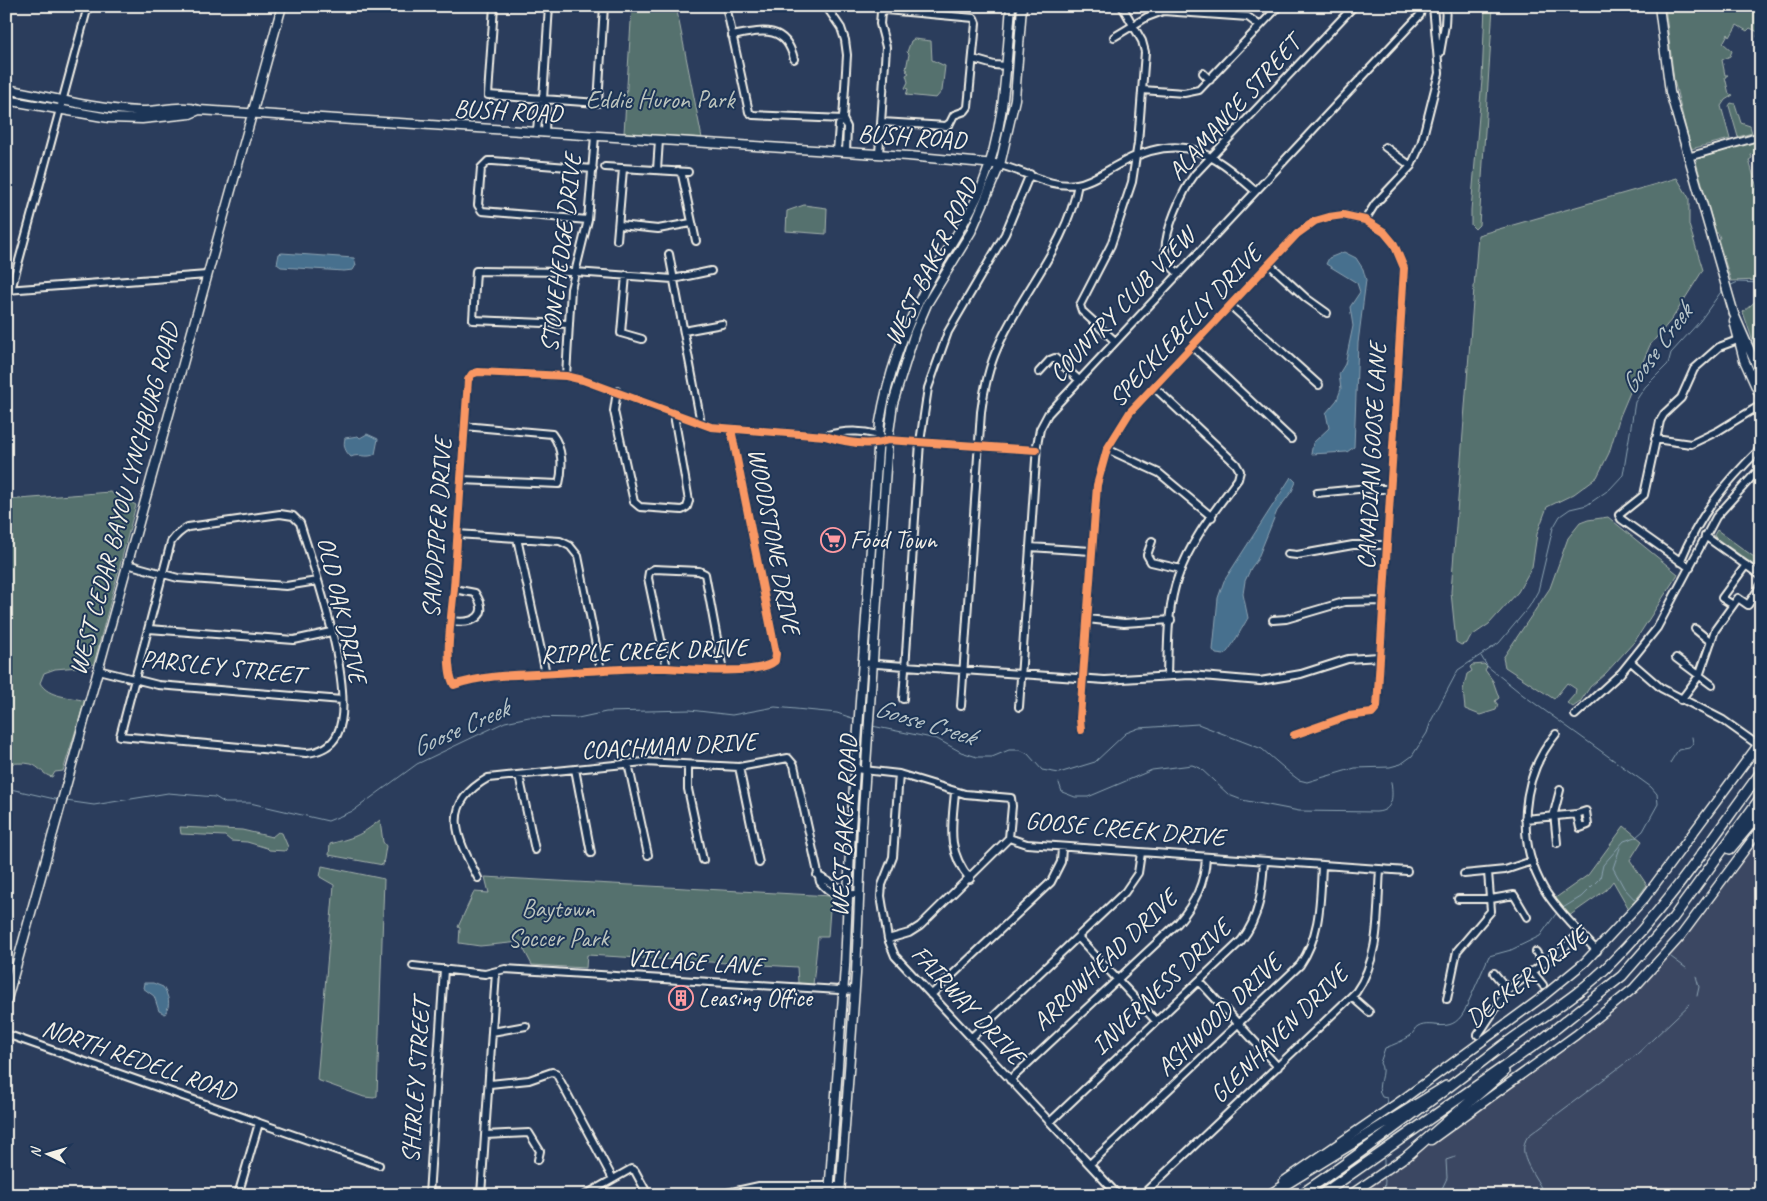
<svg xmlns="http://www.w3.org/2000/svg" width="1767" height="1201" font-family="Caveat,sans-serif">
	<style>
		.built { fill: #3b4662 }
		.green { fill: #55716e; stroke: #a4b1ab }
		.water { fill: #466f8e; stroke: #8ca3b2 }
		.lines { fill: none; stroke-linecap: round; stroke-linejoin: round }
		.stream { stroke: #8ca3b2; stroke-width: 1 }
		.minor-casing { stroke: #f4f1e8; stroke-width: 10 }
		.major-casing { stroke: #f4f1e8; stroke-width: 11 }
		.highway-casing { stroke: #f4f1e8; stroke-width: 12 }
		.minor { stroke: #1d3557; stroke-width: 6 }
		.major { stroke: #1d3557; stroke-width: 8 }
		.highway { stroke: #1d3557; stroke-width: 9 }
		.cycleway-casing { stroke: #1d3557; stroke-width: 11 }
		.cycleway { stroke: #f99763; stroke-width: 8 }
		.labels { text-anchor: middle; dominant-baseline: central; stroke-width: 4; stroke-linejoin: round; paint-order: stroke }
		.park-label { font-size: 25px; fill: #bcc4bd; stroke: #1d3557 }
		.street-label { font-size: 25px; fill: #f4f1e8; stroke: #1d3557 }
		.poi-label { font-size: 25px; fill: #f4f1e8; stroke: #1d3557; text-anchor: start }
		.water-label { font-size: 26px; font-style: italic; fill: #b7c4c8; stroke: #1d3557 }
	</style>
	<rect width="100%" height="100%" fill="#2b3d5c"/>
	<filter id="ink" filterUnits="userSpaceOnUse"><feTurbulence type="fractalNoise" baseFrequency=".02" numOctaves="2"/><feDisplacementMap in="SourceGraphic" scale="10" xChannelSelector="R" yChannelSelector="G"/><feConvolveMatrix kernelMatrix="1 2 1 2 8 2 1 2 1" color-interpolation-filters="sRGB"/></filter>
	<g filter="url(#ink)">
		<path class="built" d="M 1761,832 L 1761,1195 L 1360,1195 L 1411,1156 L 1549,1062 L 1620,1007 L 1640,987 Z"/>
		<path class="green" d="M 632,6 L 676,6 L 702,138 L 624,133 Z
			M 1485,6 L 1493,6 L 1479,225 L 1475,229 L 1471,225 L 1471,210 L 1482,80 Z
			M 1665,6 L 1761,6 L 1761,39 L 1757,37 L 1758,32 L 1750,28 L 1747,31 L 1737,25 L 1730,37 L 1728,34 L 1723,43 L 1732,51 L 1730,56 L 1722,60 L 1725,75 L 1728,75 L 1725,77 L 1729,94 L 1733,95 L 1725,100 L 1721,106 L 1730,139 L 1691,149 L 1674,80 Z
			M 914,39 L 931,41 L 932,60 L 945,66 L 942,91 L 936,98 L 906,95 L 908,89 L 905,88 L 908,82 L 906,75 L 909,73 L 906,71 L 908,70 L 906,69 L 909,54 L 907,52 L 911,41 Z
			M 1731,103 L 1735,104 L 1741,123 L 1750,126 L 1752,133 L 1738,137 L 1729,106 Z
			M 1754,142 L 1758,142 L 1761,152 L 1751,155 L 1752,158 L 1749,160 L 1761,202 L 1761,280 L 1731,281 L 1718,239 L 1720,238 L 1718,233 L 1716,233 L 1696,162 L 1699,158 Z
			M 1677,178 L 1689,198 L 1689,225 L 1703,270 L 1672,319 L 1650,345 L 1620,416 L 1609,453 L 1597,477 L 1574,494 L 1547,507 L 1537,534 L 1532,567 L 1518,592 L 1489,624 L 1470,637 L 1467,643 L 1461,645 L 1456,642 L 1451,592 L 1478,235 Z
			M 804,205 L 827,208 L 826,234 L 786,231 L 787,211 Z
			M 1758,299 L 1761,300 L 1761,365 L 1743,312 Z
			M 110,492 L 136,505 L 94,663 L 90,666 L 55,669 L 44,673 L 40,683 C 49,698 69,696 85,701 L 63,771 L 55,772 L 52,777 C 43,775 40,767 31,764 C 24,762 14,764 6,763 L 6,500 Z
			M 1608,517 L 1678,574 L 1635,641 L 1605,674 L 1590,687 L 1580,702 L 1573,707 L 1567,703 L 1575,694 L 1576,689 L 1567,683 L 1554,699 L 1505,667 L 1503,658 L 1550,588 L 1568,538 L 1580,523 L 1588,520 Z
			M 1717,530 L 1761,562 L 1761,570 L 1715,537 L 1714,535 Z
			M 1484,664 L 1487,667 L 1485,670 L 1493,681 L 1499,698 L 1495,701 L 1498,705 L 1496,710 L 1480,715 L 1465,709 L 1463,690 L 1467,674 L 1472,671 L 1470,667 L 1472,665 Z
			M 380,820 L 383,842 L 386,846 L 383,865 L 329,855 L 330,844 C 354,837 359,837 380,820 Z
			M 1624,826 L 1642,841 L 1630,860 L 1647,885 L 1629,909 L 1613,881 L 1606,890 L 1569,916 L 1554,899 L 1588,875 Z
			M 180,827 L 242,830 L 272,837 L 278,832 L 282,833 L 288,847 L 285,851 L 269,850 L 267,848 L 247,842 L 231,841 L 225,836 L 181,834 Z
			M 322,866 L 384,879 L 377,1096 L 374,1098 L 364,1097 L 317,1080 L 334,885 L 320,877 Z
			M 485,877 L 831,896 L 828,937 L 818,937 L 813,985 L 798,983 L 797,967 L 587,955 L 586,968 L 532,965 L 520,942 L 480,946 L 459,943 L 460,928 L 458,927 L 474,892 L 489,893 Z"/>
		<path class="water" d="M 1344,252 L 1356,258 L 1363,269 L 1366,280 L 1358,343 L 1354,447 L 1347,452 L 1311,454 L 1313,443 L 1329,428 L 1326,413 L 1337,400 L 1341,389 L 1339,374 L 1345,364 L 1353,326 L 1350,307 L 1360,292 L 1357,283 L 1326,264 L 1329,258 Z
			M 282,253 L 354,258 L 356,265 L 353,270 L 344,271 L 281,267 L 277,264 L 279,254 Z
			M 367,434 L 378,439 L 375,454 C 367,459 359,453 351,457 C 345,451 343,446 345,438 L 358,436 L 360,438 Z
			M 1291,477 L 1296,482 L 1292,491 L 1277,511 L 1257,560 L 1251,568 L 1245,581 L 1243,594 L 1248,618 C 1243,626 1230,651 1224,655 L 1216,654 L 1213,650 L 1218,598 L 1224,581 Z
			M 144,983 L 153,983 L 163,987 C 169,997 171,1004 165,1014 L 159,1011 L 154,996 L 143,988 Z"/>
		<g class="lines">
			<path class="stream" d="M 1729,286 L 1738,282 L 1761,283
				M 1481,656 L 1487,666 L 1523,695 L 1651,787 L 1657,794 L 1658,804 L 1643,831 L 1636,837 L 1624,841 L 1603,865 L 1600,878 L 1581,897 L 1561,909
				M 872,726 L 937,739 L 961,752 L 977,757 L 992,757 L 1009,750 L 1020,750 L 1028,754 L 1042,770 L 1059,773 L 1095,762 L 1126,733 L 1139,728 L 1198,724 L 1262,749 L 1291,774 L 1299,780 L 1307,782 L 1355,768 L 1390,767 L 1401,764 L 1412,756 L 1427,733 L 1431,721 L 1458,670 L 1499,643 L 1529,607 L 1538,591 L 1553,528 L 1560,516 L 1570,509 L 1587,505 L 1610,489 L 1623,475 L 1635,402 L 1645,387 L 1668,364 L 1671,353 L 1700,321 L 1723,289
				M 1670,763 L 1678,750 L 1689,748 L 1693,743 L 1692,737
				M 1059,783 L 1062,792 L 1075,797 L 1088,797 L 1152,770 L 1192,765 L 1200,768 L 1229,795 L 1242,800 L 1299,811 L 1376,812 C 1394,811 1393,796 1391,782
				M 6,788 L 59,800
				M 66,801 L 94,805 L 168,793 L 215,797 L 225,803 L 250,803 L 328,821 L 353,811 L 417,764 L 505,722 L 529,717 L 578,718 L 606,712 L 690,710 L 732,715 L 775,707 L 837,713 L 855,719
				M 1620,848 L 1613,868 L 1624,888 L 1637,902
				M 1671,957 L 1686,968
				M 1696,976 L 1699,987 L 1697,996
				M 1388,1106 L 1387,1098 L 1382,1097 C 1374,1086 1387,1073 1380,1063 L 1385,1048 C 1393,1045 1403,1041 1410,1036 C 1414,1033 1414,1029 1418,1027 C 1432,1019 1450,1036 1464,1012 L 1489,956 L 1511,950 L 1540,936 L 1558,911
				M 1384,1167 L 1384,1159
				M 1383,1176 L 1385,1180 L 1384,1195
				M 1439,1195 L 1447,1178 L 1446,1160 L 1455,1157
				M 1544,1195 C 1538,1176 1514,1156 1528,1136 L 1636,1055 L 1691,1003"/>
			<defs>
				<path id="minor" d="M 494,6 L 488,95 L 598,103 L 604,6
					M 588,6 L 604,7
					M 726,6 L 749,112 L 753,115 L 843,119
					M 826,6 L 841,28 L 845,40 L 847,55 L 843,119 L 847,127 L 846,152
					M 732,36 C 760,31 785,23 794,59
					M 1114,37 L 1147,17 L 1163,11 L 1248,17 L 1260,26
					M 1440,53 L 1445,25 L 1446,6
					M 973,59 L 994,65 L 1007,66
					M 1203,73 L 1210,80
					M 1142,90 L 1184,93 L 1199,90 L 1279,6
					M 537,132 L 539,105 L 543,99
					M 545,133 L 546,105 L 543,99 L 549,6
					M 1385,147 L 1411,166
					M 837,151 L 839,125 L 843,119
					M 879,154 L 886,47 L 880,24 L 881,12 L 886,10 L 974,18 L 976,23 L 968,107 L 965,111 L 954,115 L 950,123 L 946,126 L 882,122
					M 1688,157 L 1761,136
					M 1000,165 C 1024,171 1052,189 1077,184 C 1094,181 1110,168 1125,161 C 1183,132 1211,152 1254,190
					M 605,167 L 688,172
					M 657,170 L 659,140
					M 678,171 L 682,175 L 696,241
					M 588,220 L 482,211 L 478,205 L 481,168 L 488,161 L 493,161 L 593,169
					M 1365,220 L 1375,204 L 1411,166 L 1421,144 L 1439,73 L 1433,6
					M 619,225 L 658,229 L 691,223
					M 617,240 L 623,169
					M 669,254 L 701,423
					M 1269,264 L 1306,298 L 1327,313
					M 1179,274 C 1173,269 1167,263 1166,255 C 1162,235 1183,190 1195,174 L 1354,6
					M 626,275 L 621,333 L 642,339
					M 6,290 L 207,275
					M 11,290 L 88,6
					M 1230,305 L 1319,385
					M 568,324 L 473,320 L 476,271 L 575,272 L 673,279 L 711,271
					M 684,331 L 722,324
					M 1115,341 L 1082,311 L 1080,305 L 1111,245 L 1132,182 L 1138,143 L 1145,52 L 1142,41 L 1122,6
					M 1192,346 L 1291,439
					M 1039,372 L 1050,360 L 1055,358 L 1079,380
					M 566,376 L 571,289 L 588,220 L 595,136
					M 1154,387 L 1236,464 L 1240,471 L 1238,479 C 1216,509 1190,541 1178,577 C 1167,607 1168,644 1167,676
					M 617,391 L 614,411 L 634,502 L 640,507 L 682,510 L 687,507 L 689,501 L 674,415
					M 1761,405 L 1754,409 L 1761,418
					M 731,429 L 776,654 L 775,661 C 758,676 689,669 666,668 C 630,667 592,671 556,673 C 522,675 486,674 454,685 C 443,666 452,612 454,588 C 458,519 463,449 468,380 L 472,374 L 478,372 L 566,376 L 583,380 L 711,427 L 825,436 C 844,442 869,447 888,440 L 1036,450
					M 825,436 C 844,430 870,429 888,440
					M 1655,439 L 1691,444 L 1718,431 L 1754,409
					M 1107,449 L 1159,473 L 1212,517
					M 461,480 L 559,484 C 563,468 563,448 552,434 L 464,426
					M 1317,493 L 1358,489 L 1390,489
					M 280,514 L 293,516 L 300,523 C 314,568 358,693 337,735 C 331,747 318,752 306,753 L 120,736 L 171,542 C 176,535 180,531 188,527 Z
					M 457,534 L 560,541 L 570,546 L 578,556 L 601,670
					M 1705,536 L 1761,576
					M 517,538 L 546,674
					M 1152,541 L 1147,555 L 1151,562 L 1181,569
					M 1030,547 L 1091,551
					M 1288,554 L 1297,555 L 1353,545 L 1386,545
					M 1680,562 C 1700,514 1724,484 1761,448
					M 127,564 L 178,578 L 286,586 L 317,581
					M 1690,568 L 1621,519 L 1619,515 L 1644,495 L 1660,421 L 1664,414 L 1681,398 L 1694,369 L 1719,347 L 1743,338
					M 1733,605 L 1722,598 L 1746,565
					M 1087,619 L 1124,623 L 1171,620
					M 1273,620 L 1286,619 L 1344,602 L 1383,601
					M 451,621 C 473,624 491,617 475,593 L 454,589
					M 149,629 L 294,640 L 331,632
					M 1695,629 L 1711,642
					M 1676,658 L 1712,685
					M 1631,662 L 1661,688 L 1723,720 L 1758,745
					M 862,663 L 1105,680 L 1190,675 L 1260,681 L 1301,674 L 1348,659 L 1379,657
					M 667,668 L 648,578 L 649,572 L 654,569 L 699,571 L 705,574 L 723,671
					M 98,670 L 158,685 L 342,700
					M 903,699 L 920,442 L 928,388 L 948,332 L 1005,234 L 1030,174
					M 1681,700 L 1699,676 L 1715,630 L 1738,598 L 1748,605 L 1761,585
					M 961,706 L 981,412 C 984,390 988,369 997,349 C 1021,292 1067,246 1078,184
					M 1019,707 L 1037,445 L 1040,429 L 1048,414 L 1420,15 L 1422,6
					M 1575,715 L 1621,673 L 1657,628 L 1716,517 L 1761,467
					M 1081,730 L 1080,718 L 1097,485 L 1107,449 L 1130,412 L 1297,234 L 1315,221 L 1329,217 L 1343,215 L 1365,220 L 1384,232 L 1394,244 L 1404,268 L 1377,707 L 1372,713 L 1348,716 L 1294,735
					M 1556,734 C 1520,777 1516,841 1544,889 C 1557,911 1580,932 1597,951
					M 628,763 L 648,855
					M 688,765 L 688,789 L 703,860
					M 739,767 L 759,863
					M 575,769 L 591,853
					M 855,769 L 899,774 L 965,794 L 1011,798 L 1012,806 L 1009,838 L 1027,844 L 1407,871
					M 899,774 L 893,857 L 882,885 L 881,896 L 888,939 L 895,956 L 1118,1195
					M 519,775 L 535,850
					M 955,792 C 952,826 946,851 970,879
					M 1525,819 L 1577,814 L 1586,811 L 1588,825 L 1580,828 L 1577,814
					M 1557,843 L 1554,813 L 1560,790
					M 1464,874 L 1505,870 L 1532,861
					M 817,875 L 849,893
					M 478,878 C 458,839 438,806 488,778 L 644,762 L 739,767 L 788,758 L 794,765 L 820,882 C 835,900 841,893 860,894
					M 1458,899 L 1491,899 L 1514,895 L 1527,917
					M 1078,937 L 1156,1021
					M 888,939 L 909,933 L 920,926 L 1009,838
					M 1536,952 L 1543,963
					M 413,966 L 485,974 L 505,969 L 855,991
					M 1532,971 L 1543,985
					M 1494,973 L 1508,990
					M 1200,982 L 1278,1067
					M 931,995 L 1051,882 L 1061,862 L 1062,848
					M 1352,997 L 1369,1012
					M 1447,999 L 1457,951 L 1491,911 L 1488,872
					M 492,1032 L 526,1026
					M 6,1034 L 379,1165
					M 1478,1035 L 1508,990 L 1562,950 L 1580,932
					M 971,1038 L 1125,892 L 1138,873 L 1141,853
					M 1010,1080 L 1178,923 C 1195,903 1205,883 1206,857
					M 490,1084 L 529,1080 L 552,1072 L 556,1073 L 613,1179
					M 1050,1122 L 1241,941 C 1260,917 1262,891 1264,861
					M 485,1135 L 529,1133 L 540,1151 L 538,1160
					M 1090,1164 L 1300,965 C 1321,934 1320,901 1322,866
					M 238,1195 L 259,1123
					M 429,1195 L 444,969
					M 481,1195 L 496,972
					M 585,1195 L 631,1169 L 635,1171 L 648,1195
					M 718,1195 L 759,1186 L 840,1186
					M 1142,1195 L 1356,992 C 1381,957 1377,910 1380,869"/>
				<path id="major" d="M 1659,6 L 1670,92 L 1734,314 L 1761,376
					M 6,89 C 50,97 94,109 139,111 C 159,112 179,104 199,110 L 908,156 L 995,164
					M 6,100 L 109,118 L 142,119 L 190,114 L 199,110
					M 1734,321 L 1744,360 L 1761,398
					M 6,1003 L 282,6
					M 1431,1140 L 1576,1035 L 1634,988 L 1680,937 L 1761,828
					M 1284,1181 L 1402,1100 L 1541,998 L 1585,962 L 1644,899 L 1761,741
					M 829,1195 L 845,966 L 851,827 L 880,422 C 888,375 903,332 925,289 C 943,254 967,223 982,186 C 1005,128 1006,67 1011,6
					M 840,1195 L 856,974 L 862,826 L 882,525 L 888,440 L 893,403 L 915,332 L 927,304 L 971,232 L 1000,165 L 1015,99 L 1022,6
					M 1350,1195 L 1411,1153"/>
				<path id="highway" d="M 1730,849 L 1761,812
					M 1407,1156 L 1504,1072
					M 1272,1193 L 1446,1086
					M 1300,1195 C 1369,1148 1435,1098 1501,1047 C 1538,1019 1579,996 1612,962 C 1669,905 1713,837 1761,772
					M 1321,1195 L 1539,1042 L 1622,976 L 1673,918 L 1761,797"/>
			</defs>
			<use href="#minor" class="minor-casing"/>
			<use href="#major" class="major-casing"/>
			<use href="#highway" class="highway-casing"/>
			<use href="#minor" class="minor"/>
			<use href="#major" class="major"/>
			<use href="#highway" class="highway"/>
			<defs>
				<path id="cycleway" d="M 731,429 L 776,654 L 775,661 C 758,676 689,669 666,668 C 630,667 592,671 556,673 C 522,675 486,674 454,685 C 443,666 452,612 454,588 C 458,519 463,449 468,380 L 472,374 L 478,372 L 566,376 L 583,380 L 711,427 L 825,436 C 844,442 869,447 888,440 L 1036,450
					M 1081,730 L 1080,718 L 1097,485 L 1107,449 L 1130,412 L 1297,234 L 1315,221 L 1329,217 L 1343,215 L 1365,220 L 1384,232 L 1394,244 L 1404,268 L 1377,707 L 1372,713 L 1348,716 L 1294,735"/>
			</defs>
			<use href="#cycleway" class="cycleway-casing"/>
			<use href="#cycleway" class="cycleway"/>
		</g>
	</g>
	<defs>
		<symbol id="supermarket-ring" viewBox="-11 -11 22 22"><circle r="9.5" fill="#1d3557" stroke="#ff9aa2" stroke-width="1.5"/><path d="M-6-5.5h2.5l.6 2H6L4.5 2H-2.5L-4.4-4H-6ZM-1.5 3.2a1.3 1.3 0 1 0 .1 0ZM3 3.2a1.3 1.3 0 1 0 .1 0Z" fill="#ff9aa2"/></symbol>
		<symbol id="building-ring" viewBox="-11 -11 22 22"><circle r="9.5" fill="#1d3557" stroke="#ff9aa2" stroke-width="1.5"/><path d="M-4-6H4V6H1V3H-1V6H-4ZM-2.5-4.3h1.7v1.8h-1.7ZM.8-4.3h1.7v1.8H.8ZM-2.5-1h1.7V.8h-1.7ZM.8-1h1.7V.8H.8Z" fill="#ff9aa2"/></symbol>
	</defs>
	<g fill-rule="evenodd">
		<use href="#supermarket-ring" x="819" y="526" width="28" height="28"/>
		<use href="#building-ring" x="667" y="984" width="28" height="28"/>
	</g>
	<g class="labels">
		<g class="park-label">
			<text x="660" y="100">Eddie Huron Park</text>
			<text x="558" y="909">Baytown<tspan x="558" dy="29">Soccer Park</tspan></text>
		</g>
		<g class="street-label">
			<text transform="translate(1234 108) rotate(-48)">ALAMANCE STREET</text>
			<text transform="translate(508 111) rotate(3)">BUSH ROAD</text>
			<text transform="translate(912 137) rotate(4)">BUSH ROAD</text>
			<text transform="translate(561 253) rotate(-83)">STONEHEDGE DRIVE</text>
			<text transform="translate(931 262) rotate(-64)">WEST BAKER ROAD</text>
			<text transform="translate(1122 305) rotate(-47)">COUNTRY CLUB VIEW</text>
			<text transform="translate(1185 326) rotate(-47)">SPECKLEBELLY DRIVE</text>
			<text transform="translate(1372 456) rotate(-87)">CANADIAN GOOSE LANE</text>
			<text transform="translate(124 499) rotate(-75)">WEST CEDAR BAYOU LYNCHBURG ROAD</text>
			<text transform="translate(437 528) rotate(-86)">SANDPIPER DRIVE</text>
			<text transform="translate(774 541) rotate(79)">WOODSTONE DRIVE</text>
			<text transform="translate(342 610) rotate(77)">OLD OAK DRIVE</text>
			<text transform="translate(644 651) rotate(-2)">RIPPLE CREEK DRIVE</text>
			<text transform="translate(222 667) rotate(6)">PARSLEY STREET</text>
			<text transform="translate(669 746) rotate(-3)">COACHMAN DRIVE</text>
			<text transform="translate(844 826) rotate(-87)">WEST BAKER ROAD</text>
			<text transform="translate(1125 829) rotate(5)">GOOSE CREEK DRIVE</text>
			<text transform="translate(1105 960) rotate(-44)">ARROWHEAD DRIVE</text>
			<text transform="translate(695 962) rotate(4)">VILLAGE LANE</text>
			<text transform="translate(1527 977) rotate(-38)">DECKER DRIVE</text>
			<text transform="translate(1161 987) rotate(-44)">INVERNESS DRIVE</text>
			<text transform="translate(968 1005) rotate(47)">FAIRWAY DRIVE</text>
			<text transform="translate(1219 1015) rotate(-44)">ASHWOOD DRIVE</text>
			<text transform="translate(1279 1034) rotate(-45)">GLENHAVEN DRIVE</text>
			<text transform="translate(139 1060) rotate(19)">NORTH REDELL ROAD</text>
			<text transform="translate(416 1081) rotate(-86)">SHIRLEY STREET</text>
		</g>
		<g class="poi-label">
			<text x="850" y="540">Food Town</text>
			<text x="698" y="998">Leasing Office</text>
		</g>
		<g class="water-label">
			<text transform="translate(1656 349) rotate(-54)">Goose Creek</text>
			<text transform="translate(925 722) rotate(17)">Goose Creek</text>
			<text transform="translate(460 728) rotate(-24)">Goose Creek</text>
		</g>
	</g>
	<rect width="1767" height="1201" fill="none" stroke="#1d3557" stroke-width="25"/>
	<rect x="12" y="12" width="1742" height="1176" fill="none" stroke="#f4f1e8" stroke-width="2" filter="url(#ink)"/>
	<g transform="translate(48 1154) rotate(275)" stroke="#1d3557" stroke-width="4" paint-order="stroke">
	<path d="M0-4L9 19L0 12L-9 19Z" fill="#f4f1e8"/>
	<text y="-8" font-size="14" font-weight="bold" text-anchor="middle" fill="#f4f1e8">N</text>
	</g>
</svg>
